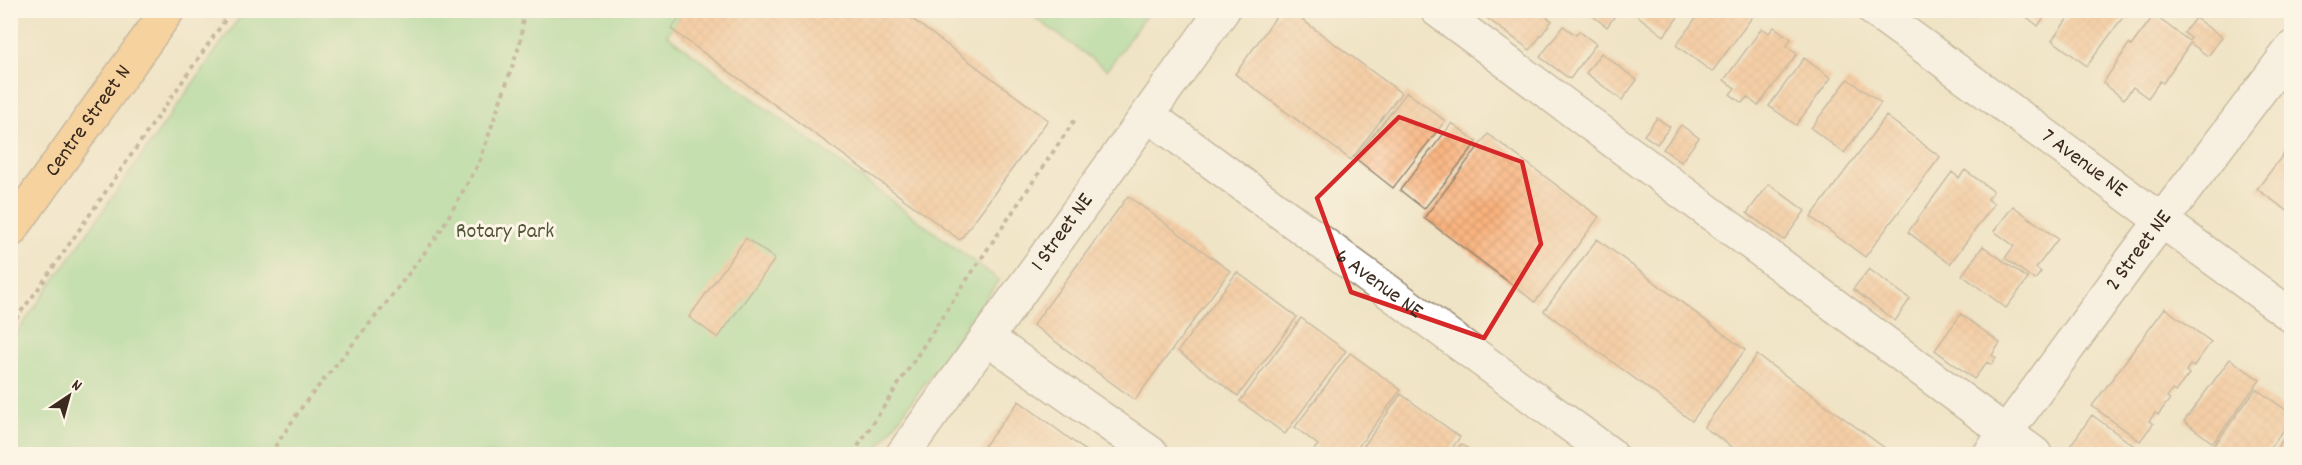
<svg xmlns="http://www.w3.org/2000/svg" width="2302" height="465" font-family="Dekko,sans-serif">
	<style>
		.park { fill: #93d993; stroke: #678258; stroke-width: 1.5 }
		.building { fill: url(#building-cross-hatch) }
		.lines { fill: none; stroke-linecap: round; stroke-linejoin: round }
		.minor-casing { stroke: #968772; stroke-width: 36 }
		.major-casing { stroke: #968772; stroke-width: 36 }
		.path { stroke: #968772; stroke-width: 4; stroke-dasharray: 4.5 4.5; stroke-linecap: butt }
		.minor { stroke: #fff; stroke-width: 33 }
		.major { stroke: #fdbc70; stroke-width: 33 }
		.marked { fill: none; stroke: #d62828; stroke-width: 4.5; stroke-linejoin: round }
		.labels { text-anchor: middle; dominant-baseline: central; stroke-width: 6; stroke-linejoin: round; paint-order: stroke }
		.street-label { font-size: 22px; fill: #3b2a1e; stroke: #fcf5e5 }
		.park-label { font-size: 22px; fill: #51563b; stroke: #fcf5e5 }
	</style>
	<defs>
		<pattern id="building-cross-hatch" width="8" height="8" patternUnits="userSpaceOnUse" patternTransform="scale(1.5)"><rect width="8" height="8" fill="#f9b27d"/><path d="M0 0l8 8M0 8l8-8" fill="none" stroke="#d6996c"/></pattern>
	</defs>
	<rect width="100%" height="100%" fill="#fcf5e5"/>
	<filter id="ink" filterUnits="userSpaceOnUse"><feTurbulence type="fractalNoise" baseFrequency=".0167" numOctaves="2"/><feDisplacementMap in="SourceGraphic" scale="12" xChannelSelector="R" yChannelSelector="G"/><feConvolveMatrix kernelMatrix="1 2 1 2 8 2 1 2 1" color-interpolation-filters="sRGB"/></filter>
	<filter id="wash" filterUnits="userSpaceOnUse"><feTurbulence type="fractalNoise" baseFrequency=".008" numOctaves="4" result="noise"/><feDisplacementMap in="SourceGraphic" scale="24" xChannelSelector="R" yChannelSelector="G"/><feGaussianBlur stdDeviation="1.35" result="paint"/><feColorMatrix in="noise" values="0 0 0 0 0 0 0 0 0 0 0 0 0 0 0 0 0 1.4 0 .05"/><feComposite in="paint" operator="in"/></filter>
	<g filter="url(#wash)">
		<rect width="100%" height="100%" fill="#f0e4c6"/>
		<path class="park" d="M 244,11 L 677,11 L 682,14 L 667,35 L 999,280 L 874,454 L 11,454 L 11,341 Z
			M 1026,11 L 1149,11 L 1107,70 Z"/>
		<g id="blocks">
			<path class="building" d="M 685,10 L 900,10 L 1048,120 L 960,240 L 671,29 Z
				M 1281,10 L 1289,10 L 1401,93 L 1351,160 L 1235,74 Z
				M 1476,10 L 1537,10 L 1552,21 L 1530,50 Z
				M 1585,10 L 1619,10 L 1607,27 Z
				M 1630,10 L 1683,10 L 1664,36 Z
				M 1702,10 L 1745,10 L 1753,16 L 1712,72 L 1676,45 Z
				M 2018,10 L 2049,10 L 2038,26 Z
				M 2074,10 L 2122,10 L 2126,13 L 2087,66 L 2052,40 Z
				M 2154,15 L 2189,41 L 2191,38 L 2184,33 L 2195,18 L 2222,37 L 2208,56 L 2190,43 L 2163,83 L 2160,81 L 2148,98 L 2133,87 L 2124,99 L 2103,83 L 2129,44 L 2131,46 Z
				M 1563,26 L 1576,35 L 1579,31 L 1596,44 L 1570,79 L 1540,57 Z
				M 1774,27 L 1791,39 L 1786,46 L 1797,54 L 1758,106 L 1747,97 L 1742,103 L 1730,94 L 1735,88 L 1724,80 L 1762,28 L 1769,33 Z
				M 1601,53 L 1637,80 L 1622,100 L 1586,73 Z
				M 1804,58 L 1831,78 L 1796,125 L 1769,106 Z
				M 1848,79 L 1881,103 L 1844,153 L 1811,128 Z
				M 1407,92 L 1445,121 L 1393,188 L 1355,158 Z
				M 1886,116 L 1940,157 L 1865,257 L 1811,217 Z
				M 1657,118 L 1670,127 L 1657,144 L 1644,135 Z
				M 1452,123 L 1477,142 L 1424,209 L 1400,190 Z
				M 1681,125 L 1699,138 L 1681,162 L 1663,149 Z
				M 1488,134 L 1599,217 L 1535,302 L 1424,218 Z
				M 2292,143 L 2292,214 L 2257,189 Z
				M 1965,170 L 1993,191 L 1988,199 L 1994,204 L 1950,264 L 1908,232 L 1952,172 L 1959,178 Z
				M 1769,184 L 1805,211 L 1784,240 L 1747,213 Z
				M 1128,196 L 1230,271 L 1135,400 L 1033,325 Z
				M 2013,206 L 2058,239 L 2036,268 L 2041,272 L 2035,280 L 2005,258 L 2014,246 L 1994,231 Z
				M 746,238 L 775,259 L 718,338 L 689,317 Z
				M 1597,239 L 1745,350 L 1692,421 L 1544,311 Z
				M 1983,246 L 2028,279 L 2006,308 L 1962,275 Z
				M 1869,269 L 1910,299 L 1895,321 L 1853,289 Z
				M 1237,272 L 1297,317 L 1238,396 L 1178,351 Z
				M 2165,308 L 2211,342 L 2193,367 L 2190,365 L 2186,371 L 2189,374 L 2175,392 L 2172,390 L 2167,397 L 2170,399 L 2158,415 L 2155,413 L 2149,421 L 2153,424 L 2140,441 L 2092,406 Z
				M 1961,314 L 2000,343 L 1992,355 L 1996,358 L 1991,365 L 1987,362 L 1974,379 L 1935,350 Z
				M 1301,318 L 1346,351 L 1285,434 L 1240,401 Z
				M 1350,353 L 1401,390 L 1353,454 L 1310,454 L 1318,445 L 1295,427 Z
				M 1757,355 L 1893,454 L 1742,454 L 1704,427 Z
				M 2230,359 L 2260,380 L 2213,443 L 2184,421 Z
				M 2256,389 L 2292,414 L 2292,419 L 2265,454 L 2213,454 L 2209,452 Z
				M 1401,394 L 1460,437 L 1448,454 L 1358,454 Z
				M 1019,401 L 1090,454 L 978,454 Z
				M 2092,415 L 2145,454 L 2082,454 L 2070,446 Z
				M 2292,428 L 2292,454 L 2272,454 Z
				M 1461,444 L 1476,454 L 1454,454 Z"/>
		</g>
	</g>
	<g filter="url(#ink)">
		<use href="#blocks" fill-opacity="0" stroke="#968772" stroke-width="1.5"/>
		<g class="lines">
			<defs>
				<g id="minor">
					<path d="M 1437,10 L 2035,454"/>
					<path id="s1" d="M 1874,10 L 2292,316"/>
					<path id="s2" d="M 1148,115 L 1610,454"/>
					<path d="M 987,338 L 1152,454"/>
					<path id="s3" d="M 903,454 L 1223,10"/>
					<path id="s4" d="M 1990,454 L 2135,256 L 2292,48"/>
				</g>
				<g id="major">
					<path id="s5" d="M 10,231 L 168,10"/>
				</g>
			</defs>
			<use href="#minor" class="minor-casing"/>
			<use href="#major" class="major-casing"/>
			<path class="path" d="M 10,326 L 36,292 L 232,10
				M 270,454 L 304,404 L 384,306 L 438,235 L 479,163 L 520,44 L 524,10
				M 853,454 L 958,293 L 1076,118"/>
			<use href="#minor" class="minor"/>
			<use href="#major" class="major"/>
		</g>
	</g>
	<path d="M0 0H2302V465H0ZM 1399,117 L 1522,162 L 1541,244 L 1484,338 L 1351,292 L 1317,198 Z" fill="#f0e4c6" fill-opacity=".55" fill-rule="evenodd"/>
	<path class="marked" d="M 1399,117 L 1522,162 L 1541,244 L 1484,338 L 1351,292 L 1317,198 Z"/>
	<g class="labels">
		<g class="street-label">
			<text stroke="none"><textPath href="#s5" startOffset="135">Centre Street N</textPath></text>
			<text stroke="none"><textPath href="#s1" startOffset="260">7 Avenue NE</textPath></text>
			<text stroke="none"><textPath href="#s3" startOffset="273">1 Street NE</textPath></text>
			<text stroke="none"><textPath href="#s4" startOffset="252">2 Street NE</textPath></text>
			<text stroke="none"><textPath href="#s2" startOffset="286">6 Avenue NE</textPath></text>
		</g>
		<g class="park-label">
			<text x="505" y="232">Rotary Park</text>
		</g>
	</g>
	<rect width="2302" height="465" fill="none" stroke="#fcf5e5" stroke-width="36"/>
	<g transform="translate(69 396) rotate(36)" stroke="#fcf5e5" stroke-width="4.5" paint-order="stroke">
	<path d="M0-4.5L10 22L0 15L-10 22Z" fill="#3b2a1e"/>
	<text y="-9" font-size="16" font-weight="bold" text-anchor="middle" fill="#3b2a1e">N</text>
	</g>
</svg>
